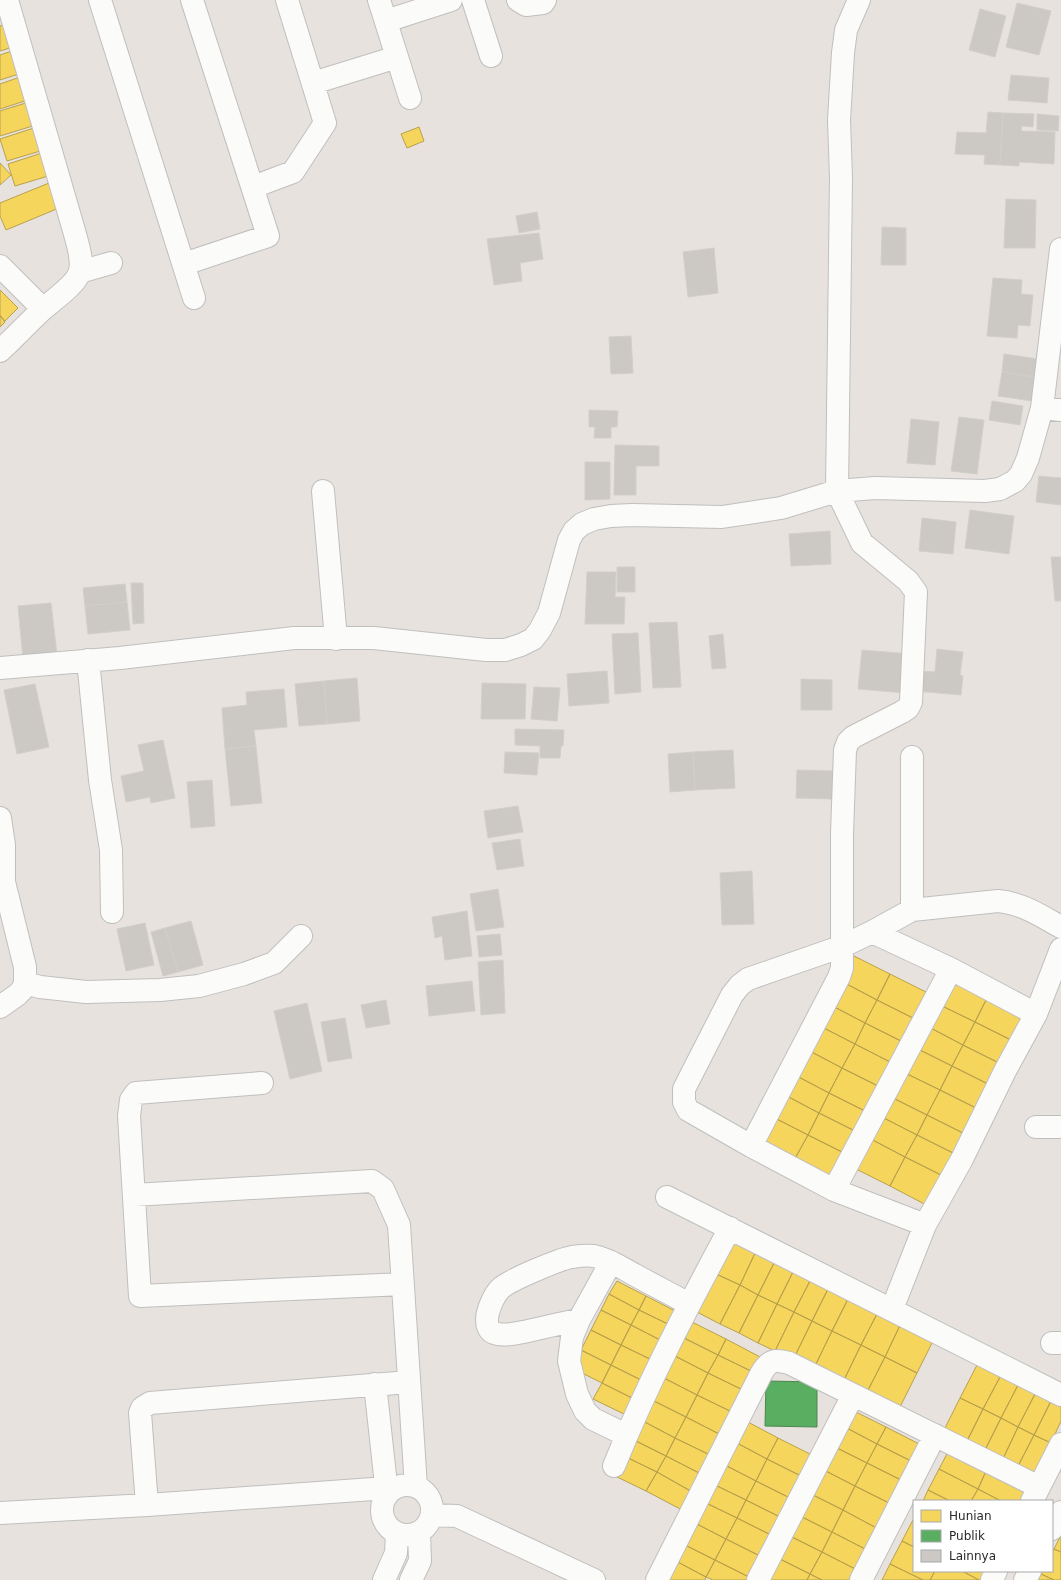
<svg xmlns="http://www.w3.org/2000/svg" width="1061" height="1580" font-family="'DejaVu Sans',sans-serif">
	<style>
		.homes { fill: #f6d55c; stroke: #b8a14c }
		.public { fill: #5aae61; stroke: #4b8650 }
		.building { fill: #ccc8c4; stroke: #d2cec9 }
		.lines { fill: none; stroke-linecap: round; stroke-linejoin: round }
		.minor-casing { stroke: #c0bfbf; stroke-width: 24 }
		.minor { stroke: #fbfbfa; stroke-width: 22 }
	</style>
	<rect width="100%" height="100%" fill="#e7e2dd"/>
	<path class="homes" d="M 6,24 L 13,47 L 0,51 L 0,26 Z
		M 15,50 L 22,73 L 0,80 L 0,55 Z
		M 23,76 L 31,99 L 0,109 L 0,84 Z
		M 32,101 L 39,124 L 0,136 L 0,111 Z
		M 40,126 L 47,149 L 7,161 L 0,139 Z
		M 419,127 L 424,141 L 407,148 L 401,134 Z
		M 48,151 L 55,174 L 15,186 L 8,164 Z
		M 0,163 L 11,175 L 0,185 Z
		M 49,183 L 59,208 L 6,230 L 0,216 L 0,203 Z
		M 0,290 L 18,308 L 5,321 L 0,315 Z
		M 0,316 L 5,322 L 0,327 Z
		M 852,955 L 890,974 L 877,1000 L 839,980 Z
		M 890,974 L 932,995 L 919,1021 L 877,1000 Z
		M 950,977 L 988,996 L 975,1022 L 936,1003 Z
		M 839,980 L 877,1000 L 865,1023 L 827,1003 Z
		M 988,996 L 1030,1018 L 1017,1043 L 975,1022 Z
		M 877,1000 L 919,1021 L 907,1044 L 865,1023 Z
		M 827,1003 L 865,1023 L 855,1044 L 816,1024 Z
		M 936,1003 L 975,1022 L 963,1045 L 925,1025 Z
		M 975,1022 L 1017,1043 L 1005,1066 L 963,1045 Z
		M 865,1023 L 907,1044 L 896,1065 L 855,1044 Z
		M 816,1024 L 855,1044 L 842,1068 L 804,1048 Z
		M 925,1025 L 963,1045 L 952,1066 L 914,1047 Z
		M 855,1044 L 896,1065 L 884,1089 L 842,1068 Z
		M 963,1045 L 1005,1066 L 994,1087 L 952,1066 Z
		M 914,1047 L 952,1066 L 940,1090 L 901,1071 Z
		M 804,1048 L 842,1068 L 829,1093 L 791,1073 Z
		M 952,1066 L 994,1087 L 982,1111 L 940,1090 Z
		M 842,1068 L 884,1089 L 871,1114 L 829,1093 Z
		M 901,1071 L 940,1090 L 927,1115 L 889,1096 Z
		M 791,1073 L 829,1093 L 819,1113 L 781,1093 Z
		M 940,1090 L 982,1111 L 969,1136 L 927,1115 Z
		M 781,1093 L 819,1113 L 808,1135 L 769,1115 Z
		M 829,1093 L 871,1114 L 861,1134 L 819,1113 Z
		M 889,1096 L 927,1115 L 917,1135 L 878,1115 Z
		M 819,1113 L 861,1134 L 850,1156 L 808,1135 Z
		M 769,1115 L 808,1135 L 792,1164 L 754,1144 Z
		M 878,1115 L 917,1135 L 905,1157 L 867,1137 Z
		M 927,1115 L 969,1136 L 959,1156 L 917,1135 Z
		M 808,1135 L 850,1156 L 835,1185 L 792,1164 Z
		M 917,1135 L 959,1156 L 947,1178 L 905,1157 Z
		M 867,1137 L 905,1157 L 890,1186 L 852,1167 Z
		M 905,1157 L 947,1178 L 932,1208 L 890,1186 Z
		M 732,1237 L 757,1249 L 740,1285 L 714,1273 Z
		M 757,1249 L 776,1259 L 758,1295 L 740,1285 Z
		M 776,1259 L 795,1268 L 777,1304 L 758,1295 Z
		M 795,1268 L 812,1277 L 794,1312 L 777,1304 Z
		M 714,1273 L 740,1285 L 720,1324 L 695,1311 Z
		M 812,1277 L 830,1285 L 812,1321 L 794,1312 Z
		M 617,1281 L 646,1296 L 639,1310 L 609,1294 Z
		M 740,1285 L 758,1295 L 739,1333 L 720,1324 Z
		M 830,1285 L 850,1295 L 832,1331 L 812,1321 Z
		M 609,1294 L 639,1310 L 631,1325 L 601,1310 Z
		M 758,1295 L 777,1304 L 758,1343 L 739,1333 Z
		M 850,1295 L 879,1310 L 861,1345 L 832,1331 Z
		M 646,1296 L 679,1313 L 672,1326 L 639,1310 Z
		M 777,1304 L 794,1312 L 775,1351 L 758,1343 Z
		M 601,1310 L 631,1325 L 621,1345 L 591,1330 Z
		M 639,1310 L 672,1326 L 664,1342 L 631,1325 Z
		M 879,1310 L 902,1321 L 885,1357 L 861,1345 Z
		M 794,1312 L 812,1321 L 793,1360 L 775,1351 Z
		M 812,1321 L 832,1331 L 813,1370 L 793,1360 Z
		M 902,1321 L 935,1337 L 917,1373 L 885,1357 Z
		M 692,1322 L 726,1339 L 718,1355 L 684,1338 Z
		M 631,1325 L 664,1342 L 654,1361 L 621,1345 Z
		M 591,1330 L 621,1345 L 611,1365 L 581,1350 Z
		M 832,1331 L 861,1345 L 842,1384 L 813,1370 Z
		M 684,1338 L 718,1355 L 708,1373 L 675,1356 Z
		M 726,1339 L 762,1358 L 755,1373 L 718,1355 Z
		M 621,1345 L 654,1361 L 643,1381 L 611,1365 Z
		M 861,1345 L 885,1357 L 865,1396 L 842,1384 Z
		M 581,1350 L 611,1365 L 602,1383 L 572,1368 Z
		M 718,1355 L 755,1373 L 745,1391 L 708,1373 Z
		M 675,1356 L 708,1373 L 697,1395 L 664,1378 Z
		M 885,1357 L 917,1373 L 898,1411 L 865,1396 Z
		M 611,1365 L 643,1381 L 634,1399 L 602,1383 Z
		M 977,1365 L 1000,1377 L 983,1409 L 960,1398 Z
		M 708,1373 L 745,1391 L 734,1413 L 697,1395 Z
		M 1000,1377 L 1018,1385 L 1001,1418 L 983,1409 Z
		M 664,1378 L 697,1395 L 686,1417 L 652,1400 Z
		M 602,1383 L 634,1399 L 626,1415 L 593,1399 Z
		M 1018,1385 L 1035,1394 L 1018,1427 L 1001,1418 Z
		M 1035,1394 L 1051,1401 L 1034,1435 L 1018,1427 Z
		M 697,1395 L 734,1413 L 723,1436 L 686,1417 Z
		M 960,1398 L 983,1409 L 965,1445 L 942,1434 Z
		M 652,1400 L 686,1417 L 675,1438 L 641,1420 Z
		M 1051,1401 L 1061,1406 L 1061,1421 L 1051,1443 L 1034,1435 Z
		M 850,1409 L 886,1427 L 877,1444 L 841,1425 Z
		M 983,1409 L 1001,1418 L 983,1454 L 965,1445 Z
		M 686,1417 L 723,1436 L 712,1456 L 675,1438 Z
		M 1001,1418 L 1018,1427 L 1001,1463 L 983,1454 Z
		M 641,1420 L 675,1438 L 666,1456 L 632,1439 Z
		M 746,1421 L 778,1438 L 767,1459 L 735,1442 Z
		M 841,1425 L 877,1444 L 867,1463 L 831,1445 Z
		M 886,1427 L 925,1447 L 917,1464 L 877,1444 Z
		M 1018,1427 L 1034,1435 L 1016,1470 L 1001,1463 Z
		M 1034,1435 L 1051,1443 L 1033,1478 L 1016,1470 Z
		M 675,1438 L 712,1456 L 703,1475 L 666,1456 Z
		M 778,1438 L 814,1456 L 803,1477 L 767,1459 Z
		M 632,1439 L 666,1456 L 657,1472 L 624,1456 Z
		M 735,1442 L 767,1459 L 756,1481 L 723,1464 Z
		M 877,1444 L 917,1464 L 907,1483 L 867,1463 Z
		M 831,1445 L 867,1463 L 855,1486 L 820,1468 Z
		M 948,1452 L 986,1471 L 978,1489 L 939,1469 Z
		M 624,1456 L 657,1472 L 646,1491 L 615,1476 Z
		M 666,1456 L 703,1475 L 694,1493 L 657,1472 Z
		M 767,1459 L 803,1477 L 792,1499 L 756,1481 Z
		M 867,1463 L 907,1483 L 895,1506 L 855,1486 Z
		M 723,1464 L 756,1481 L 746,1500 L 713,1484 Z
		M 820,1468 L 855,1486 L 843,1510 L 807,1492 Z
		M 939,1469 L 978,1489 L 971,1501 L 950,1501 L 928,1490 Z
		M 986,1471 L 1029,1493 L 1024,1501 L 1001,1501 L 978,1489 Z
		M 657,1472 L 694,1493 L 684,1511 L 646,1491 Z
		M 756,1481 L 792,1499 L 782,1518 L 746,1500 Z
		M 713,1484 L 746,1500 L 737,1518 L 704,1502 Z
		M 855,1486 L 895,1506 L 882,1531 L 843,1510 Z
		M 978,1489 L 1001,1501 L 971,1501 Z
		M 928,1490 L 950,1501 L 923,1501 Z
		M 807,1492 L 843,1510 L 832,1532 L 796,1514 Z
		M 746,1500 L 782,1518 L 773,1536 L 737,1518 Z
		M 704,1502 L 737,1518 L 726,1539 L 693,1522 Z
		M 843,1510 L 882,1531 L 871,1552 L 832,1532 Z
		M 796,1514 L 832,1532 L 822,1552 L 786,1534 Z
		M 737,1518 L 773,1536 L 762,1557 L 726,1539 Z
		M 914,1518 L 914,1547 L 902,1541 Z
		M 693,1522 L 726,1539 L 715,1560 L 683,1544 Z
		M 832,1532 L 871,1552 L 861,1572 L 822,1552 Z
		M 786,1534 L 822,1552 L 810,1574 L 774,1556 Z
		M 1061,1535 L 1061,1552 L 1054,1549 Z
		M 726,1539 L 762,1557 L 751,1578 L 715,1560 Z
		M 902,1541 L 914,1547 L 914,1571 L 935,1571 L 930,1580 L 923,1580 L 890,1564 Z
		M 683,1544 L 715,1560 L 706,1577 L 674,1560 Z
		M 1054,1549 L 1061,1552 L 1061,1580 L 1054,1580 L 1041,1574 L 1043,1571 L 1052,1571 L 1052,1553 Z
		M 822,1552 L 861,1572 L 857,1580 L 822,1580 L 810,1574 Z
		M 774,1556 L 810,1574 L 807,1580 L 763,1580 Z
		M 674,1560 L 706,1577 L 705,1580 L 666,1580 Z
		M 715,1560 L 751,1578 L 750,1580 L 713,1580 L 706,1577 Z
		M 890,1564 L 923,1580 L 882,1580 Z
		M 935,1571 L 962,1571 L 979,1580 L 930,1580 Z
		M 962,1571 L 988,1571 L 983,1580 L 979,1580 Z
		M 810,1574 L 822,1580 L 807,1580 Z
		M 1041,1574 L 1054,1580 L 1038,1580 Z"/>
	<path class="public" d="M 766,1381 L 817,1382 L 817,1427 L 765,1426 Z"/>
	<path class="building" d="M 1017,3 L 1051,11 L 1039,55 L 1006,47 Z
		M 980,9 L 1006,16 L 995,57 L 969,50 Z
		M 1011,75 L 1049,78 L 1047,103 L 1008,100 Z
		M 988,112 L 1003,113 L 1000,165 L 984,164 L 985,155 L 955,154 L 957,132 L 986,133 Z
		M 1003,113 L 1034,114 L 1033,127 L 1022,126 L 1021,131 L 1055,132 L 1054,164 L 1019,162 L 1019,166 L 1000,165 Z
		M 1037,114 L 1059,116 L 1058,131 L 1037,130 Z
		M 1006,199 L 1036,200 L 1035,248 L 1004,248 Z
		M 537,212 L 540,229 L 519,233 L 516,216 Z
		M 882,227 L 906,228 L 906,265 L 881,265 Z
		M 539,233 L 543,259 L 520,263 L 522,281 L 494,285 L 487,239 Z
		M 714,248 L 718,293 L 688,297 L 683,252 Z
		M 993,278 L 1022,280 L 1021,294 L 1033,295 L 1030,326 L 1018,325 L 1017,338 L 987,336 Z
		M 631,336 L 633,373 L 611,374 L 609,337 Z
		M 1004,354 L 1038,359 L 1036,377 L 1002,372 Z
		M 1002,372 L 1036,377 L 1032,401 L 998,396 Z
		M 992,401 L 1023,406 L 1020,425 L 989,420 Z
		M 589,410 L 618,411 L 617,427 L 611,427 L 611,438 L 594,438 L 595,427 L 589,427 Z
		M 959,417 L 984,420 L 977,474 L 951,471 Z
		M 911,419 L 939,422 L 935,465 L 907,463 Z
		M 615,445 L 659,446 L 659,466 L 636,466 L 636,495 L 614,495 Z
		M 585,462 L 610,462 L 610,499 L 585,500 Z
		M 1039,476 L 1061,478 L 1061,505 L 1036,502 Z
		M 970,510 L 1014,516 L 1009,554 L 965,548 Z
		M 922,518 L 956,522 L 953,554 L 919,551 Z
		M 830,531 L 831,564 L 791,566 L 789,534 Z
		M 1051,557 L 1061,557 L 1061,601 L 1055,601 Z
		M 617,567 L 635,567 L 635,592 L 617,592 Z
		M 587,572 L 616,572 L 615,597 L 625,597 L 624,624 L 585,624 Z
		M 131,583 L 143,583 L 144,623 L 133,624 Z
		M 125,584 L 127,602 L 85,606 L 83,588 Z
		M 127,602 L 130,630 L 88,634 L 85,606 Z
		M 51,603 L 57,655 L 23,659 L 18,606 Z
		M 677,622 L 681,687 L 653,688 L 649,623 Z
		M 638,633 L 641,692 L 615,694 L 612,634 Z
		M 723,634 L 726,668 L 712,669 L 709,636 Z
		M 937,649 L 963,652 L 960,675 L 963,676 L 961,695 L 916,691 L 918,671 L 935,672 Z
		M 862,650 L 910,654 L 906,693 L 858,689 Z
		M 607,671 L 609,703 L 569,706 L 567,674 Z
		M 357,678 L 360,721 L 327,724 L 324,681 Z
		M 801,679 L 832,680 L 832,710 L 801,710 Z
		M 324,681 L 327,724 L 299,726 L 295,684 Z
		M 482,683 L 526,684 L 525,719 L 481,719 Z
		M 35,684 L 49,747 L 17,754 L 4,690 Z
		M 534,687 L 560,688 L 557,721 L 531,719 Z
		M 284,689 L 287,727 L 254,730 L 256,746 L 225,749 L 222,708 L 247,705 L 246,692 Z
		M 515,729 L 564,730 L 563,746 L 561,746 L 560,758 L 540,758 L 540,746 L 515,745 Z
		M 163,740 L 175,798 L 151,803 L 150,797 L 126,802 L 121,776 L 144,771 L 138,745 Z
		M 256,746 L 262,803 L 231,806 L 225,749 Z
		M 733,750 L 735,788 L 695,790 L 693,752 Z
		M 505,752 L 539,753 L 537,775 L 504,773 Z
		M 693,752 L 695,790 L 670,792 L 668,754 Z
		M 797,770 L 833,771 L 832,799 L 796,798 Z
		M 212,780 L 215,826 L 191,828 L 187,782 Z
		M 518,806 L 523,832 L 488,838 L 484,811 Z
		M 520,839 L 524,866 L 497,870 L 492,843 Z
		M 752,871 L 754,924 L 722,925 L 720,873 Z
		M 498,889 L 504,927 L 476,931 L 470,894 Z
		M 467,911 L 472,956 L 445,960 L 442,936 L 435,938 L 432,917 Z
		M 191,921 L 203,965 L 178,972 L 165,928 Z
		M 145,923 L 154,965 L 126,971 L 117,929 Z
		M 165,928 L 178,972 L 163,976 L 151,932 Z
		M 500,934 L 502,955 L 479,957 L 477,936 Z
		M 503,960 L 505,1013 L 481,1015 L 478,962 Z
		M 472,981 L 475,1011 L 429,1016 L 426,986 Z
		M 386,1000 L 390,1024 L 366,1028 L 361,1005 Z
		M 307,1003 L 322,1071 L 290,1079 L 274,1011 Z
		M 345,1018 L 352,1058 L 328,1062 L 321,1022 Z"/>
	<g class="lines">
		<defs>
			<path id="minor" d="M 100,0 L 194,298
				M 379,0 L 410,98
				M 473,0 L 491,56
				M 518,0 L 526,5 L 543,3 L 545,0
				M 386,21 L 451,0
				M 313,83 L 397,57
				M 253,187 L 293,172 L 325,123 L 287,0
				M 184,264 L 268,236 L 192,0
				M 0,266 L 43,309
				M 80,272 L 111,263
				M 0,351 C 14,338 28,323 42,310 C 52,301 74,286 79,274 C 84,262 78,246 75,234 L 7,0
				M 1042,408 L 1061,410
				M 323,491 L 336,639
				M 88,660 L 100,780 L 111,850 L 112,912
				M 0,668 L 120,658 L 294,638 L 374,638 L 486,650 L 505,650 L 521,645 L 533,639 L 540,630 L 549,613 L 569,540 L 574,531 L 582,524 L 594,519 L 611,516 L 632,515 L 722,517 L 781,508 L 837,491 L 875,488 L 985,491 L 1000,489 L 1015,481 L 1021,474 L 1028,458 L 1042,408 L 1061,249
				M 0,818 L 4,845 L 4,882 L 25,967 L 25,983 L 22,990 L 17,995 L 0,1007
				M 912,910 L 912,757
				M 872,932 L 951,969 L 1036,1014
				M 25,983 L 40,987 L 86,992 L 160,990 L 199,986 L 244,974 L 274,963 L 301,936
				M 262,1083 L 136,1093 L 131,1100 L 129,1116 L 140,1296 L 403,1284
				M 1036,1127 L 1061,1127
				M 751,1146 L 839,977 L 842,968 L 842,834 L 845,750 L 848,742 L 853,737 L 902,712 L 908,708 L 911,702 L 916,592 L 908,581 L 862,543 L 837,491 L 841,178 L 839,120 L 843,53 L 846,30 L 859,0
				M 834,1190 L 951,969
				M 134,1195 L 372,1181 L 383,1189 L 399,1225 L 416,1487
				M 667,1197 L 1061,1395
				M 925,1225 L 834,1190 L 751,1146 L 688,1110 L 684,1102 L 684,1089 L 732,995 L 740,985 L 748,979 L 843,946 L 872,932 L 912,910 L 998,901 C 1022,903 1041,916 1061,927
				M 611,1262 L 579,1320 L 572,1337 L 569,1361 L 577,1394 L 585,1411 L 593,1419 L 626,1435
				M 892,1309 L 925,1225 L 962,1159 L 1005,1071 L 1036,1014 L 1061,949
				M 579,1320 C 562,1323 545,1327 528,1331 C 518,1333 508,1336 498,1334 C 477,1331 491,1298 500,1289 C 509,1280 560,1259 572,1257 C 579,1256 587,1255 594,1256 C 609,1259 622,1268 635,1275 C 653,1285 671,1294 689,1304
				M 1052,1343 L 1061,1343
				M 614,1466 C 647,1384 688,1306 730,1228
				M382 1510a25 25 0 1 1 50 0a25 25 0 1 1-50 0Z
				M 1032,1501 L 1061,1444
				M 147,1505 L 140,1413 L 142,1408 L 150,1403 L 409,1382
				M 0,1513 L 147,1505 L 373,1489 L 387,1494 L 375,1384
				M 432,1515 L 457,1516 L 594,1580
				M 1052,1529 L 1061,1512
				M 384,1580 L 396,1553 L 397,1534
				M 411,1580 L 420,1561 L 419,1533
				M 657,1580 L 761,1374 C 769,1360 774,1359 789,1363 L 1039,1487
				M 758,1580 L 853,1395
				M 861,1580 L 935,1435
				M 992,1580 L 996,1571
				M 1025,1580 L 1030,1571"/>
		</defs>
		<use href="#minor" class="minor-casing"/>
		<use href="#minor" class="minor"/>
	</g>
	<rect x="913" y="1500" width="140" height="72" fill="#ffffff" stroke="#a9a9a9"/>
	<rect x="921" y="1510" width="20" height="12" fill="#f6d55c" stroke="#a9a9a9"/>
	<text x="949" y="1520" font-size="12" fill="#282828">Hunian</text>
	<rect x="921" y="1530" width="20" height="12" fill="#5aae61" stroke="#a9a9a9"/>
	<text x="949" y="1540" font-size="12" fill="#282828">Publik</text>
	<rect x="921" y="1550" width="20" height="12" fill="#ccc8c4" stroke="#a9a9a9"/>
	<text x="949" y="1560" font-size="12" fill="#282828">Lainnya</text>
</svg>
